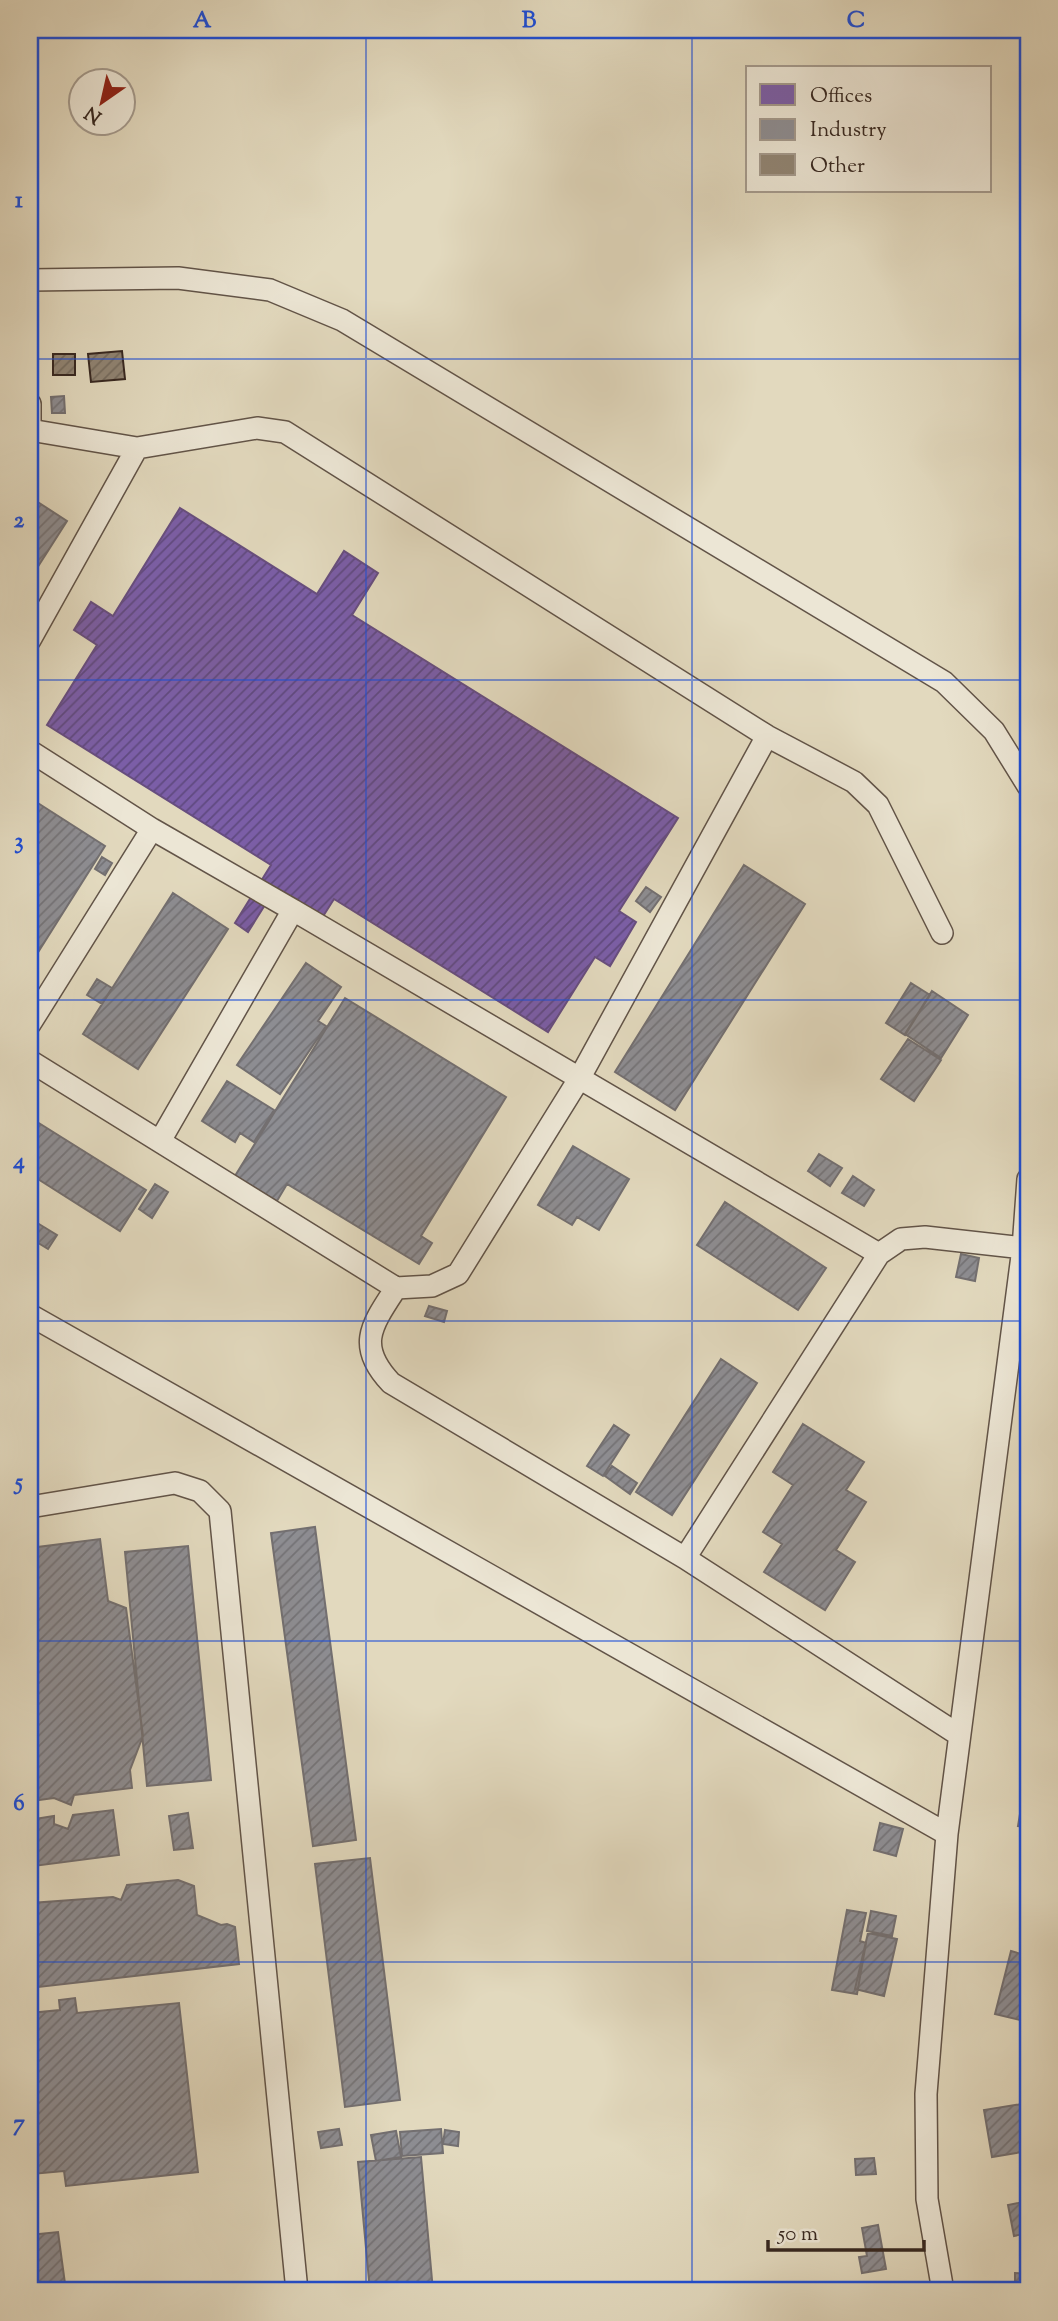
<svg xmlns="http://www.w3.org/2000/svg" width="1058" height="2321" font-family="'Sorts Mill Goudy',serif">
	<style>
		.offices { fill: url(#offices-hatch); stroke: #674e7f; stroke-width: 2 }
		.industry { fill: url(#industry-hatch); stroke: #736f70; stroke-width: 2 }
		.building { fill: url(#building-hatch); stroke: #372821; stroke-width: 2 }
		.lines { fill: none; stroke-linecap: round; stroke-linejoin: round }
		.minor-casing { stroke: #625448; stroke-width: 24 }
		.minor { stroke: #ece6d5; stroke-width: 21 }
		.grid { fill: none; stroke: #1d4ed8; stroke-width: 2; stroke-opacity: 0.55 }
		.neatline { fill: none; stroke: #1d4ed8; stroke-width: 2.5 }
		.grid-label { font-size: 23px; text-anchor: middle; font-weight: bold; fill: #1d4ed8 }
	</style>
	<defs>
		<pattern id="offices-hatch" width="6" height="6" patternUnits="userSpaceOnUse" patternTransform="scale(1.75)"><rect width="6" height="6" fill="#7b5ea7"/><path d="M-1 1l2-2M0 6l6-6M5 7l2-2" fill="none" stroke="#604a80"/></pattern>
		<pattern id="industry-hatch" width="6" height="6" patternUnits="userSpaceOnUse" patternTransform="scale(1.75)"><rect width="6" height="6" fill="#8d8d92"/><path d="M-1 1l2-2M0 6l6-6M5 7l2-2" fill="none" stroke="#747377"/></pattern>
		<pattern id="building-hatch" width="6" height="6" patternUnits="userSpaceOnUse" patternTransform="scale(1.75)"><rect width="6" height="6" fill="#908473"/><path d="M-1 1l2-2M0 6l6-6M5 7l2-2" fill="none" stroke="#766c5e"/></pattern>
	</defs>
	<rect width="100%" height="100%" fill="#e2d9be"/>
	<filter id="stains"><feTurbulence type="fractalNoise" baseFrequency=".00286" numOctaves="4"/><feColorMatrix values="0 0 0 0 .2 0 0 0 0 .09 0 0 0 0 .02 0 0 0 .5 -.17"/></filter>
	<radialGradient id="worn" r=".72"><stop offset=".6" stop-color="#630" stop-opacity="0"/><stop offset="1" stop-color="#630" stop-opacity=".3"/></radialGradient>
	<path class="offices" d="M 180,508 L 317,594 L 344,551 L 378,573 L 352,615 L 678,818 L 619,911 L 636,922 L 610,966 L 595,957 L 548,1032 L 334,899 L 322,918 L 275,889 L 248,932 L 235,923 L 271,865 L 47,725 L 97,645 L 74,630 L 91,602 L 113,616 Z"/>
	<path class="industry" d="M 64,396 L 65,413 L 52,413 L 51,397 Z
		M 30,497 L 67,521 L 30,579 Z
		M 30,798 L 105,846 L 30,965 Z
		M 102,857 L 112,863 L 105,875 L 95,869 Z
		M 744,865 L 805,904 L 675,1110 L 615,1072 Z
		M 646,887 L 661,897 L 650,912 L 636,901 Z
		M 173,893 L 228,929 L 138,1069 L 83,1034 Z
		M 306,963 L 341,987 L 318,1021 L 326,1026 L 280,1094 L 237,1065 Z
		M 97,979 L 112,988 L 102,1004 L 87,995 Z
		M 911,983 L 930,995 L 905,1035 L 886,1023 Z
		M 932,991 L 968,1015 L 941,1058 L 905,1034 Z
		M 345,998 L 506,1097 L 421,1236 L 432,1243 L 419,1264 L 287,1184 L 277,1201 L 235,1176 Z
		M 908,1039 L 941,1060 L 914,1101 L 881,1079 Z
		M 227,1081 L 274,1110 L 254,1142 L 240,1133 L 235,1142 L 202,1121 Z
		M 34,1120 L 146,1190 L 120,1231 L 30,1174 L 30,1127 Z
		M 573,1146 L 629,1179 L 599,1230 L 577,1217 L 572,1225 L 538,1205 Z
		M 819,1154 L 842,1168 L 830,1186 L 808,1171 Z
		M 853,1176 L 874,1190 L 864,1206 L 842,1193 Z
		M 155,1184 L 168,1192 L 152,1218 L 139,1209 Z
		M 725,1202 L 826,1268 L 798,1310 L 697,1245 Z
		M 34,1221 L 57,1235 L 48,1249 L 30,1238 L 30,1227 Z
		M 961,1254 L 979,1258 L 975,1281 L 956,1277 Z
		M 429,1306 L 447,1311 L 444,1322 L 425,1316 Z
		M 721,1359 L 757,1383 L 672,1515 L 636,1492 Z
		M 803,1424 L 864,1462 L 846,1490 L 866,1502 L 836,1550 L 855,1562 L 825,1610 L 764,1572 L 782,1544 L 763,1532 L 793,1485 L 773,1472 Z
		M 614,1425 L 629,1435 L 603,1476 L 587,1466 Z
		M 612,1466 L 637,1483 L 630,1494 L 605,1476 Z
		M 315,1527 L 356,1840 L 313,1846 L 271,1533 Z
		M 100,1539 L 108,1601 L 126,1608 L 143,1736 L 130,1770 L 132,1788 L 74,1795 L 71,1805 L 54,1798 L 32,1801 L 30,1800 L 30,1548 Z
		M 188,1546 L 211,1780 L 147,1786 L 125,1552 Z
		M 1021,1808 L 1028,1809 L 1028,1827 L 1018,1826 Z
		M 113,1810 L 119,1855 L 33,1866 L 35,1882 L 30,1883 L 30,1817 L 35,1819 L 54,1816 L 54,1824 L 68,1829 L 73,1815 Z
		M 188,1813 L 193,1848 L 174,1850 L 169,1816 Z
		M 880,1823 L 903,1829 L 896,1856 L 874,1850 Z
		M 370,1858 L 400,2100 L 345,2107 L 315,1864 Z
		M 178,1880 L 194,1886 L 197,1915 L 221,1925 L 227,1924 L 235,1927 L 239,1964 L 30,1988 L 31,1903 L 113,1897 L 121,1900 L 127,1885 Z
		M 847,1910 L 866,1913 L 860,1941 L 866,1943 L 857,1994 L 832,1990 Z
		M 871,1911 L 896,1916 L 892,1936 L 867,1931 Z
		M 868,1933 L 897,1939 L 884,1996 L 855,1989 Z
		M 1011,1951 L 1028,1956 L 1028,2022 L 995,2014 Z
		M 75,1998 L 77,2013 L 179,2003 L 198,2172 L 66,2186 L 64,2171 L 32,2174 L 30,2013 L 60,2010 L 59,2000 Z
		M 1028,2103 L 1028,2151 L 992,2157 L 984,2110 Z
		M 339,2129 L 342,2145 L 321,2148 L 318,2132 Z
		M 441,2129 L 443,2153 L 402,2156 L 400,2132 Z
		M 445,2130 L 459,2132 L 458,2146 L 443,2144 Z
		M 396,2131 L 401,2157 L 376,2161 L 371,2135 Z
		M 421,2157 L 433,2291 L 370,2291 L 358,2162 Z
		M 874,2158 L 876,2174 L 856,2175 L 855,2159 Z
		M 1028,2201 L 1028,2233 L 1014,2236 L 1008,2205 Z
		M 878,2225 L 886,2269 L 862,2273 L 859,2257 L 867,2256 L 862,2228 Z
		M 58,2232 L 66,2291 L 30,2291 L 30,2235 Z
		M 1015,2273 L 1028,2274 L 1028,2289 L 1015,2288 Z"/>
	<path class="building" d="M 122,351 L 125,379 L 91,382 L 88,354 Z
		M 53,354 L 75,354 L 75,375 L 53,375 Z"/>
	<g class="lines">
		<defs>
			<path id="minor" d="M 30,280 L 178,278 L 270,290 L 342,320 L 944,682 L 994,731 L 1028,786
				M 30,404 L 30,430
				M 30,430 L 137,448
				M 30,640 L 137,448 L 257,428 L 285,432 L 767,736 L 854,782 L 878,805 L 942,933
				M 30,751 L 152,829 L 30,1024
				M 152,829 L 293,910
				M 30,1061 L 396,1288 L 432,1286 L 458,1274 L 579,1079 L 767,736
				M 160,1141 L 293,910 L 879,1254 L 901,1239 L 925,1237 L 1023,1248
				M 396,1288 C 371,1326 356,1346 391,1383 L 685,1558 L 959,1735
				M 30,1315 L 947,1834
				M 30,1507 L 175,1483 L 200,1491 L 220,1511 L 297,2291
				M 685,1558 L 879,1254
				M 943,2291 L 927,2199 L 926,2094 L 947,1834 L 1023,1248 L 1028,1179"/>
		</defs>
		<use href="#minor" class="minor-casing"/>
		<use href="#minor" class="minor"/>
	</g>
	<path class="grid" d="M 366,30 L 366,2291M 692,30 L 692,2291M 30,359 L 1028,359M 30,680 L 1028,680M 30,1000 L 1028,1000M 30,1321 L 1028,1321M 30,1641 L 1028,1641M 30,1962 L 1028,1962"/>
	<rect width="1058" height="2321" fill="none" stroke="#e2d9be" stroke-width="77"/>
	<rect x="746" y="66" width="245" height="126" fill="#ece6d5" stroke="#a49a8d" stroke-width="2"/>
	<rect x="760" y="84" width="35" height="21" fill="#7b5ea7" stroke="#a49a8d" stroke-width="2"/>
	<text x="810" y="102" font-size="21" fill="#372821">Offices</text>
	<rect x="760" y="119" width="35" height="21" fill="#8d8d92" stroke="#a49a8d" stroke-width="2"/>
	<text x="810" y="136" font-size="21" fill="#372821">Industry</text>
	<rect x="760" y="154" width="35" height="21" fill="#908473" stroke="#a49a8d" stroke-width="2"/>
	<text x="810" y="172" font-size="21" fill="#372821">Other</text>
	<g transform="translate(102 102) rotate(214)"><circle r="33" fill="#ece6d5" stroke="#a49a8d" stroke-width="2"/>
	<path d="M0-5L12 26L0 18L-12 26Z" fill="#8f2418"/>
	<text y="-10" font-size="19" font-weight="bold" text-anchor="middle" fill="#372821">N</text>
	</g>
	<path d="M768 2240v10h156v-10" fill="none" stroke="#372821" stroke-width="3.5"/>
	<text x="778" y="2240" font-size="21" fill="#372821" stroke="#ece6d5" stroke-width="5" paint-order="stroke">50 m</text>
	<rect x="38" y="38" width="982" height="2244" class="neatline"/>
	<g class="grid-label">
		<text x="202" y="27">A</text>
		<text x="529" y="27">B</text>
		<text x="856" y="27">C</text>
		<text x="19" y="207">1</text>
		<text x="19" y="527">2</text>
		<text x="19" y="848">3</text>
		<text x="19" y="1168">4</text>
		<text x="19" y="1489">5</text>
		<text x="19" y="1810">6</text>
		<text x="19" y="2130">7</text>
	</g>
	<rect width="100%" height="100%" filter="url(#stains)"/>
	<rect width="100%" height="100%" fill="url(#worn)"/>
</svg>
